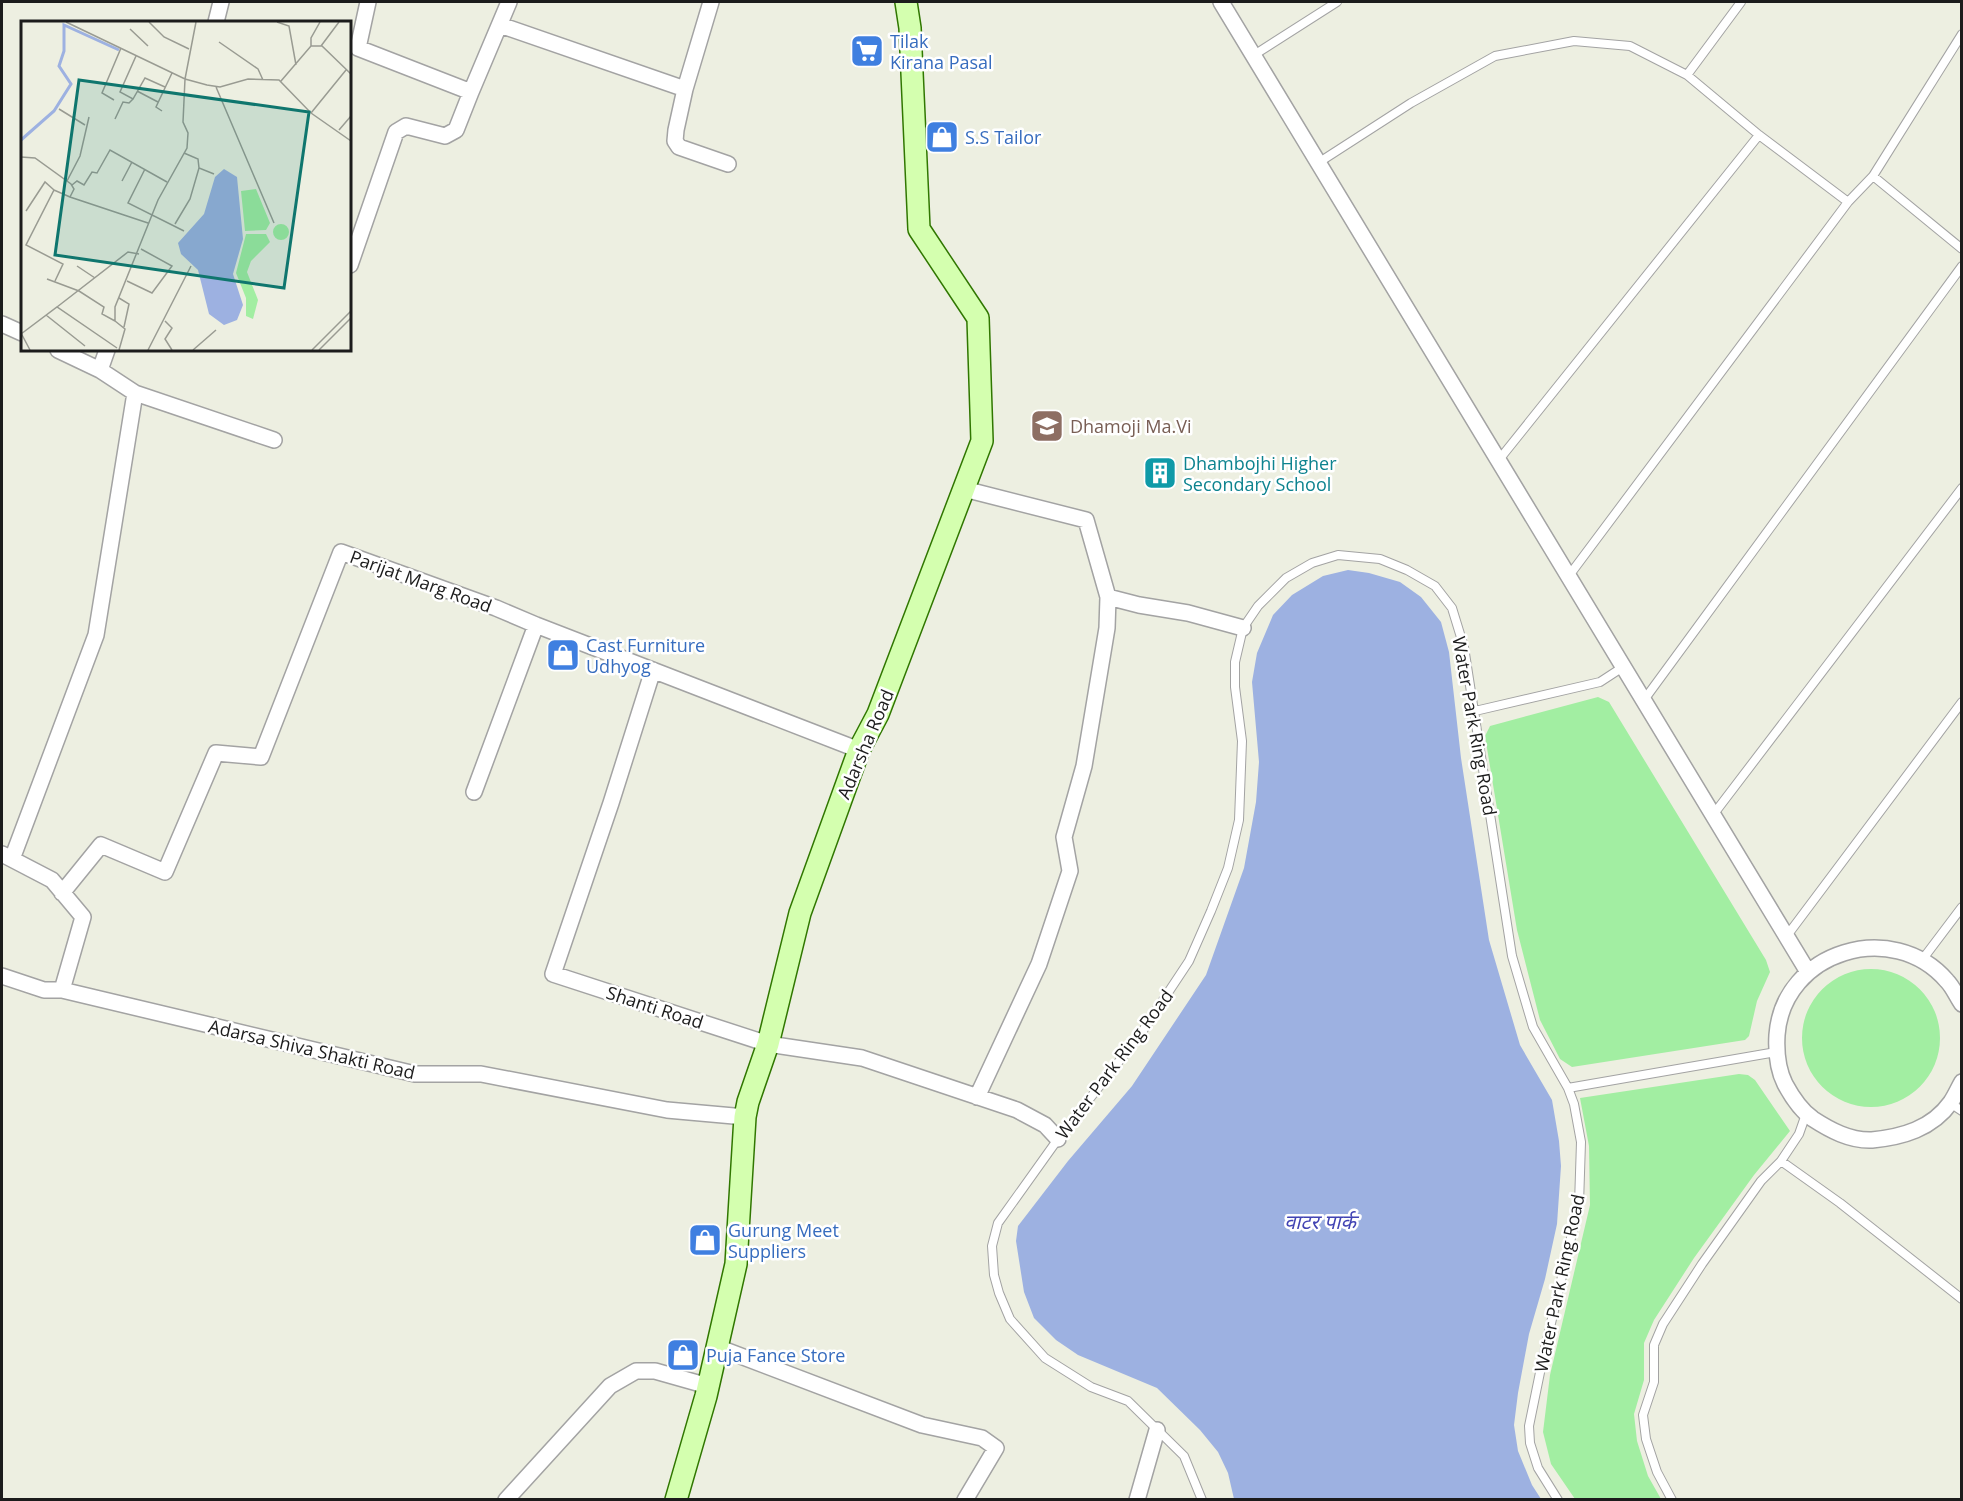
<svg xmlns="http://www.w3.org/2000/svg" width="1963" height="1501" font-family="'Open Sans','Noto Sans Devanagari',sans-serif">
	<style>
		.grass { fill: #a2eea2 }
		.water { fill: #9db1e1 }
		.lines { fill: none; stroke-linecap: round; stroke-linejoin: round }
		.service-casing { stroke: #a3a3a3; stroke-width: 10 }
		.minor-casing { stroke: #a3a3a3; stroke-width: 18 }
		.secondary-casing { stroke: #307700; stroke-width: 24 }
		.service { stroke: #fff; stroke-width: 8 }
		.minor { stroke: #fff; stroke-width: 15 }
		.secondary { stroke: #d4ffaf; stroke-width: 21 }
		.labels { text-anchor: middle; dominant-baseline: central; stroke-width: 5; stroke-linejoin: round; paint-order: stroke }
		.shop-label { font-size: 18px; fill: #366cbe; stroke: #fff; text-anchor: start }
		.education-label { font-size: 18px; fill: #785e54; stroke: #fff; text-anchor: start }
		.culture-label { font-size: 18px; fill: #0d838f; stroke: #fff; text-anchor: start }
		.street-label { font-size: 18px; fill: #1c1c1c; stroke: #fff }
		.water-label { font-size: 20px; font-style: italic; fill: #4143b3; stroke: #fff }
		.inset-river { fill: none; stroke: #9db1e1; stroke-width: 3 }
		.inset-road { fill: none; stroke: #999b92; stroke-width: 1.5 }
		.view { fill: #0f766e; fill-opacity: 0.15; stroke: #0f766e; stroke-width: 3 }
		.inset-edge { fill: none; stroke: #1c1c1c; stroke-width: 3 }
	</style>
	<rect width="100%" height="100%" fill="#edefe1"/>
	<path class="grass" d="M 1598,697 L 1609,702 L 1766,960 L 1770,972 L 1757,1001 L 1749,1036 L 1745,1040 L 1572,1067 L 1560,1059 L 1540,1020 L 1517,930 L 1485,736 L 1490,726 Z
		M1802 1038a69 69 0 1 1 138 0a69 69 0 1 1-138 0Z
		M 1739,1074 L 1748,1075 L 1755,1080 L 1790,1131 L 1754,1175 L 1694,1258 L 1654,1320 L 1644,1343 L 1644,1380 L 1634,1414 L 1637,1441 L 1648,1476 L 1661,1499 L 1575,1499 L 1551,1464 L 1543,1432 L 1550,1375 L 1590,1205 L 1589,1146 L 1580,1098 Z"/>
	<path class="water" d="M 1348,570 L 1369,573 L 1400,582 L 1421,597 L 1441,622 L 1449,652 L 1461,758 L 1489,940 L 1520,1045 L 1552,1100 L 1559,1141 L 1561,1166 L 1557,1224 L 1545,1279 L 1529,1334 L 1518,1393 L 1514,1425 L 1518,1451 L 1532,1485 L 1541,1499 L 1234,1499 L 1228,1473 L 1218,1452 L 1200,1430 L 1157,1388 L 1078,1355 L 1056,1340 L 1034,1318 L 1024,1292 L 1016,1241 L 1018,1226 L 1068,1161 L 1132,1086 L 1206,975 L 1244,868 L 1256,802 L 1259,762 L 1252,682 L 1257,653 L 1273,615 L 1292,595 L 1323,576 Z"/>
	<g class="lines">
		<defs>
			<path id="service" d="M 1254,55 L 1337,2
				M 1687,75 L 1741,2
				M 1318,163 L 1411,103 L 1495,56 L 1574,41 L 1630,46 L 1687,75 L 1759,135 L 1848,202
				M 1873,176 L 1962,249
				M 1498,461 L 1759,135
				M 1568,577 L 1848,202 L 1873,176 L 1962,34
				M 1644,700 L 1962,266
				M 1475,711 L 1600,682 L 1623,667
				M 1713,815 L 1962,488
				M 1786,937 L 1962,702
				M 1922,960 L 1962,907
				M 1568,1088 L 1776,1052
				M 1950,1103 L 1962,1111
				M 1781,1161 L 1840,1203 L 1962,1299
				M 1202,1500 L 1184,1456 L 1128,1401 L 1091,1387 L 1045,1358 L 1010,1319 L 999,1293 L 994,1275 L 992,1246 L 998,1223 L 1058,1139 L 1142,1032 L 1189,961 L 1211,911 L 1228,868 L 1239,820 L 1242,741 L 1235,687 L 1235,662 L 1243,628 L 1258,606 L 1286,578 L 1312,563 L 1338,555 L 1380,559 L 1407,570 L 1435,586 L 1452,608 L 1464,647 L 1512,956 L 1533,1027 L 1568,1088 L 1574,1104 L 1581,1142 L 1579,1204 L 1544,1353 L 1529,1426 L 1530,1443 L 1538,1468 L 1558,1500
				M 1672,1500 L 1657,1472 L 1646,1439 L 1643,1415 L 1654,1382 L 1654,1345 L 1663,1324 L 1702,1264 L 1761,1181 L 1781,1161 L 1799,1134 L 1806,1114"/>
			<path id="minor" d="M 368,2 L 358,48 L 471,92 L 509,2
				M 711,2 L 685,89 L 676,130 L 675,141 L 679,147 L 728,164
				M 1221,2 L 1808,972
				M 216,22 L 221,2
				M 500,25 L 685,89
				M 350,265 L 396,132 L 406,126 L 445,136 L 456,130 L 471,92
				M 2,324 L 22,333
				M 58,350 L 100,370
				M 135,393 L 274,440
				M 964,489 L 1086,520 L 1108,597 L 1139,605 L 1188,613 L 1243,628
				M 653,670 L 611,803 L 553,974 L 768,1044 L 862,1058 L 1017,1110 L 1045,1125 L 1058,1139
				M 474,792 L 536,625
				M 2,854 L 52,880 L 83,917 L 62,990 L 415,1074 L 481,1074 L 667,1110 L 745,1117
				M 12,859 L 96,635 L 135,393 L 100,370 L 107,350
				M 62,893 L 101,845 L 165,872 L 216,753 L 261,757 L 341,552 L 496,608 L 536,625 L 859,750
				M 2,976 L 44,990 L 62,990
				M 1962,1004 C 1957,997 1953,987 1947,981 C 1893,918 1783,951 1777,1035 C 1776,1052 1777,1068 1785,1084 C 1792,1097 1800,1110 1813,1119 C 1830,1130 1850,1141 1872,1140 C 1902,1137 1932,1129 1951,1102 C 1955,1096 1958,1089 1962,1082
				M 977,1097 L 1039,964 L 1070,871 L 1064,837 L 1084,766 L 1107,628 L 1108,597
				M 717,1347 L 922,1425 L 982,1438 L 996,1448 L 965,1500
				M 506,1500 L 610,1386 L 636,1371 L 655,1371 L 708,1386
				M 1137,1500 L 1157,1430"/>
			<path id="secondary" d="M 676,1500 L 706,1396 L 736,1264 L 745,1117 L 748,1102 L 768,1044 L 800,913 L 859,750 L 878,714 L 982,441 L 978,318 L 919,229 L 910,28 L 906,2"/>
		</defs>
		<use href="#service" class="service-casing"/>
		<use href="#minor" class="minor-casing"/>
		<use href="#secondary" class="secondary-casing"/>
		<use href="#service" class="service"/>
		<use href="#minor" class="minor"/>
		<use href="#secondary" class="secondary"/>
	</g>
	<defs>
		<symbol id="supermarket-square" viewBox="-11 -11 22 22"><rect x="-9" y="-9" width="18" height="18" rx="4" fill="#3f7fe0" stroke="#fff"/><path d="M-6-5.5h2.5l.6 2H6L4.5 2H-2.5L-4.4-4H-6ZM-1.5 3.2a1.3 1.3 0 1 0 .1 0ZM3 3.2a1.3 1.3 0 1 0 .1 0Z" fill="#fff"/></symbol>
		<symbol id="shop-square" viewBox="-11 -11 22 22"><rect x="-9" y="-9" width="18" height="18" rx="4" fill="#3f7fe0" stroke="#fff"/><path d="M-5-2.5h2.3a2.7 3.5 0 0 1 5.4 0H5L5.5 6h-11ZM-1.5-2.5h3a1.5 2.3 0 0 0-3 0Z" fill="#fff"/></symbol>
		<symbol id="school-square" viewBox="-11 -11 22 22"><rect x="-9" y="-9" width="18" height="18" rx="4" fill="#8d6e63" stroke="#fff"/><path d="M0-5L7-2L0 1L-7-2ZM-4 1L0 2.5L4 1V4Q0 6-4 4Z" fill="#fff"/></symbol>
		<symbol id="building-square" viewBox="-11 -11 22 22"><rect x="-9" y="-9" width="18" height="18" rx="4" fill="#0f9aa8" stroke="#fff"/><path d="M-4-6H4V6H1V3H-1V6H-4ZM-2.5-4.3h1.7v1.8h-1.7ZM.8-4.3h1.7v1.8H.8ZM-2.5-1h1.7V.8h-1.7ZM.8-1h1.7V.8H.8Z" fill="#fff"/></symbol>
	</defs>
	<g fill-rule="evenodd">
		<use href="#supermarket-square" x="848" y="32" width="38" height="38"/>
		<use href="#shop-square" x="923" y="118" width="38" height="38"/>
		<use href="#school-square" x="1028" y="407" width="38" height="38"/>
		<use href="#building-square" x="1141" y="454" width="38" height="38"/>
		<use href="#shop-square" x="544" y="636" width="38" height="38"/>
		<use href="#shop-square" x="686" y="1221" width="38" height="38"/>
		<use href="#shop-square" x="664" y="1336" width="38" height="38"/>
	</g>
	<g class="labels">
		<g class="shop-label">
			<text x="890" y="41">Tilak<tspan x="890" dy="21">Kirana Pasal</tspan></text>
			<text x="965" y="137">S.S Tailor</text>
			<text x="586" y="645">Cast Furniture<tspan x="586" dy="21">Udhyog</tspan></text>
			<text x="728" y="1230">Gurung Meet<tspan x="728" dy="21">Suppliers</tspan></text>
			<text x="706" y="1355">Puja Fance Store</text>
		</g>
		<g class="education-label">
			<text x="1070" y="426">Dhamoji Ma.Vi</text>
		</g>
		<g class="culture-label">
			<text x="1183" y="463">Dhambojhi Higher<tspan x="1183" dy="21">Secondary School</tspan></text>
		</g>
		<g class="street-label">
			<text transform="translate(421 581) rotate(20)">Parijat Marg Road</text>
			<text transform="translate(1475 726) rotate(80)">Water Park Ring Road</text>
			<text transform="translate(865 744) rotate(-67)">Adarsha Road</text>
			<text transform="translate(655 1007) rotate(18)">Shanti Road</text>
			<text transform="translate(312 1049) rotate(13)">Adarsa Shiva Shakti Road</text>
			<text transform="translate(1114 1064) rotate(-53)">Water Park Ring Road</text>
			<text transform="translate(1559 1283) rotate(-78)">Water Park Ring Road</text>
		</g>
		<g class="water-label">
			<text x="1320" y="1221">वाटर पार्क</text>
		</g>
	</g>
	<g transform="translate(21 21)">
		<rect width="330" height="330" fill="#edefe1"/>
		<path d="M 235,168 L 249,202 L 245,209 L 224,210 L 220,170 ZM252 211a8 8 0 1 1 16 0a8 8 0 1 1-16 0ZM 225,213 L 245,213 L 249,221 L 230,240 L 226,251 L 237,279 L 232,298 L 225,295 L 225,277 L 215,252 Z" fill="#a2eea2"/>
		<path d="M 203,148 L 216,156 L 222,218 L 212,253 L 222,284 L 216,299 L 203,304 L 188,293 L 177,249 L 160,233 L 157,222 L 183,193 L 194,156 Z" fill="#9db1e1"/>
		<path class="inset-river" d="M 0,119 L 33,90 L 50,63 L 38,45 L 43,30 L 43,4 L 98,29"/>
		<path class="inset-road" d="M 45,1 L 164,58 L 186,64 L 199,66 L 227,58 L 258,59 L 290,92 L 330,120M 128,1 L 143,16 L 168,28M 256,1 L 268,5 L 275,44M 109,8 L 127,25M 198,21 L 237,48 L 242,59M 290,25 L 301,25 L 330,53M 300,25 L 318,1M 115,35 L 99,71 L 112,78 L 124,57 L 144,66M 164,58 L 175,1M 260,60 L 290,25 L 290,17 L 299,1M 195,66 L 253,202M 116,70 L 137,81M 93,79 L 81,72 L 100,27M 38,88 L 64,104M 141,90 L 135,86 L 151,52M 290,92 L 325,49M 94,98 L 102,81 L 108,82 L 112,78M 318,109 L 330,95M 163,132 L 177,138 L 178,147 L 193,153M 0,136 L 14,137 L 50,163 L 53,168 L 49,176 L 127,202M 124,148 L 107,182 L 163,210M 46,160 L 59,135 L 68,96M 101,160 L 111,141M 51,164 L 56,160 L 63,164 L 71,151 L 76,152 L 89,129 L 146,161M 5,190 L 24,161 L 33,169M 154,203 L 169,178 L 178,147M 56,245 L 74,257M 26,258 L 58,270 L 83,286 L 81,293 L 94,300M 34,260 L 42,243 L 5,224 L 33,169 L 49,176M 106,260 L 131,272 L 151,245 L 120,228M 98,277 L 108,283 L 103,306M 36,286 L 107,231 L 118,233M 25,294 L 64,325M 144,300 L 151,307 L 144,318 L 151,329M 0,312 L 9,329M 0,313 L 36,286 L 96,327M 98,329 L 104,308 L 94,300 L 94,286 L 137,179 L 166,127 L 167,112 L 162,101 L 164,58M 127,329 L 170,245M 172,329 L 195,309M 291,329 L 330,290M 298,329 L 330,297"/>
		<path class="view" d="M 58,59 L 288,91 L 263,267 L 34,234 Z"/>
		<rect width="330" height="330" class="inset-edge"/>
	</g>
	<rect width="1963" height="1501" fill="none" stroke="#1c1c1c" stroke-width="6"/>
</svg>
